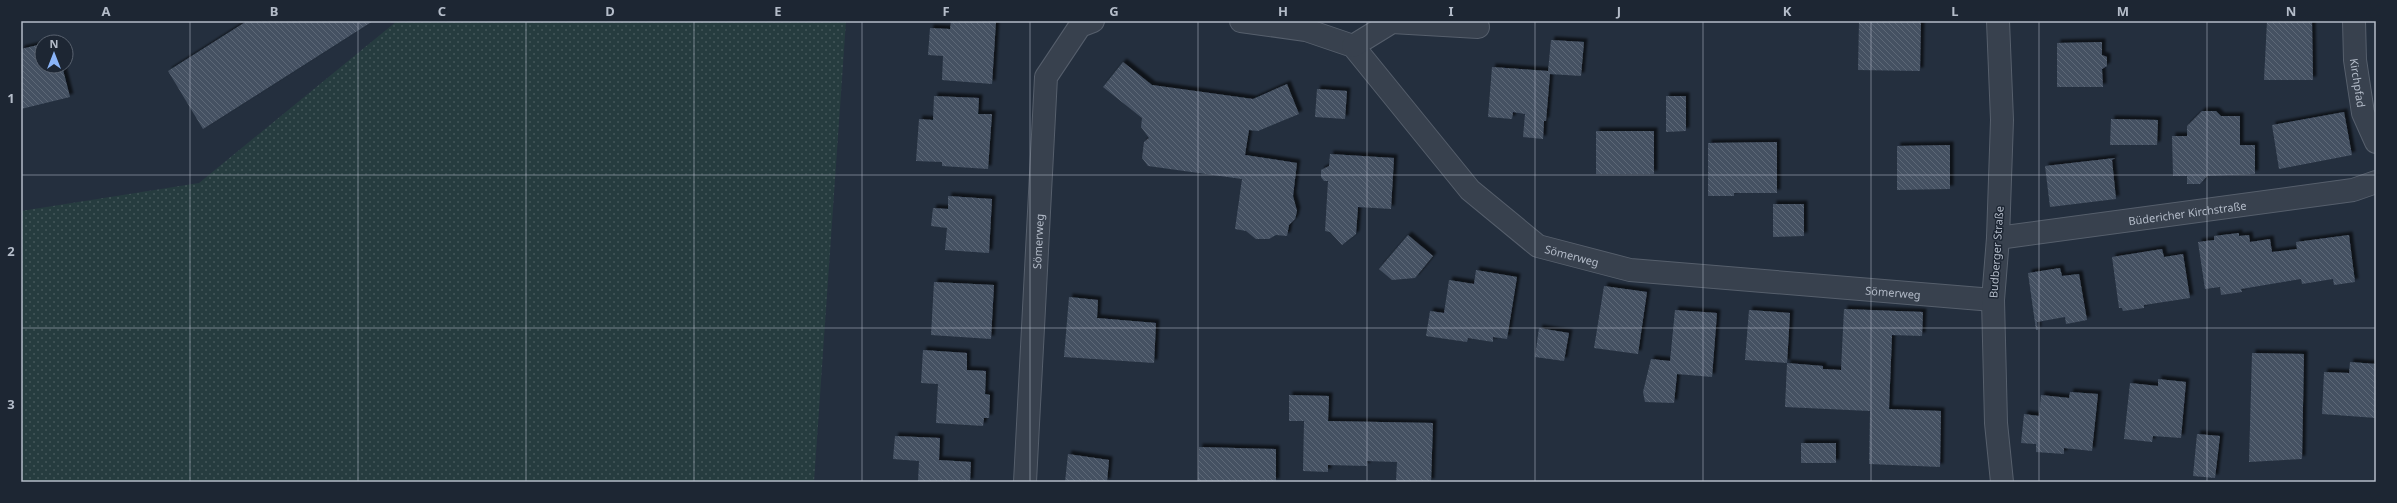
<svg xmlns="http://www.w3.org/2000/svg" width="2397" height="503" font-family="'Noto Sans',sans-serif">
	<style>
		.grass { fill: url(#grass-dots) }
		.building { fill: url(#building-back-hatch); filter: url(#shadow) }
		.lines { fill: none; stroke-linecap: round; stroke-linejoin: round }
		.minor-casing { stroke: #565f6c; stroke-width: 24 }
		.minor { stroke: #38414e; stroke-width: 22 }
		.grid { fill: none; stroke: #b4bcc9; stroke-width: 1; stroke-opacity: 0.55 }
		.labels { text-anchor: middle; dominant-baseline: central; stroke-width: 3; stroke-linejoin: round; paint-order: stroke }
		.street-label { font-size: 11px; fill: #b4bcc9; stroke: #1d2633 }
		.neatline { fill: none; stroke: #b4bcc9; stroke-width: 1.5 }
		.grid-label { font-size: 13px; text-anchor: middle; font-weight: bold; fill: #b4bcc9 }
	</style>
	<defs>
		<pattern id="grass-dots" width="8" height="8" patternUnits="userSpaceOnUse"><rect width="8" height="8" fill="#263c3f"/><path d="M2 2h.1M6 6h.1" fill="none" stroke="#435659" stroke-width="1.8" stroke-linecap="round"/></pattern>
		<pattern id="building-back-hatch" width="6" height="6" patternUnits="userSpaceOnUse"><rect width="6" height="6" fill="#455162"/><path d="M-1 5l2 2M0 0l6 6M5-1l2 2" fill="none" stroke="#5d6877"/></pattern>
		<filter id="shadow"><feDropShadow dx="3.5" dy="-3.5" stdDeviation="1" flood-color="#0009"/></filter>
	</defs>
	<rect width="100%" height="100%" fill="#242f3e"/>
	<path class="grass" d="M 397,21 L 846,21 L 814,482 L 21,482 L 21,211 L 199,183 Z"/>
	<path class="building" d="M 247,21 L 373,21 L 203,129 L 168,71 Z
		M 951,21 L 996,21 L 992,84 L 942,80 L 943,56 L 928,55 L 930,28 L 950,29 Z
		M 1859,21 L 1921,21 L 1920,71 L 1858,70 Z
		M 2267,21 L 2312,21 L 2313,80 L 2264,80 Z
		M 1551,40 L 1584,42 L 1581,76 L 1550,74 L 1546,121 L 1544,121 L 1543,139 L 1523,137 L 1525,114 L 1513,112 L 1512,119 L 1488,117 L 1492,67 L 1548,71 Z
		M 2102,42 L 2102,55 L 2107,57 L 2107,66 L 2102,69 L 2103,87 L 2057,87 L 2057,43 Z
		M 42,44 L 42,66 L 62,66 L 70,97 L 21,109 L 21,49 Z
		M 1123,62 L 1152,85 L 1253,99 L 1287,84 L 1299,114 L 1258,131 L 1249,130 L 1245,155 L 1297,163 L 1293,196 L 1297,211 L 1295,219 L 1289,225 L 1287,236 L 1276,235 L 1269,239 L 1256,239 L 1246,231 L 1235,229 L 1242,179 L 1148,166 L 1142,158 L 1144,142 L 1149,138 L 1141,127 L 1142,118 L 1103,87 Z
		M 1317,89 L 1347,91 L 1345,119 L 1315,117 Z
		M 934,96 L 979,98 L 978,114 L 992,114 L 988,169 L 942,166 L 942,162 L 916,161 L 919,119 L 933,120 Z
		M 1666,96 L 1686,96 L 1686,131 L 1666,132 Z
		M 2202,111 L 2216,111 L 2221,116 L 2240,116 L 2240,145 L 2255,145 L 2255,174 L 2207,176 L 2200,184 L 2187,184 L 2187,176 L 2173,176 L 2172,136 L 2187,136 L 2187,126 Z
		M 2344,112 L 2352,155 L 2279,169 L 2272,125 Z
		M 2111,119 L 2158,120 L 2157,145 L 2110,145 Z
		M 1596,131 L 1654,131 L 1654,174 L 1596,174 Z
		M 1777,142 L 1777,193 L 1734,193 L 1734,196 L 1708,196 L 1708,143 Z
		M 1950,145 L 1950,189 L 1897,190 L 1897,146 Z
		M 1330,154 L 1394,158 L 1391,209 L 1358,207 L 1356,234 L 1342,245 L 1330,232 L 1325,231 L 1328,181 L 1324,181 L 1321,177 L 1321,170 L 1329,166 Z
		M 2115,158 L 2112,160 L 2116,199 L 2050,207 L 2045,166 Z
		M 948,196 L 992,199 L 989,253 L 945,250 L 947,228 L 931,226 L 933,208 L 948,209 Z
		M 1773,204 L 1804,204 L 1804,236 L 1773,237 Z
		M 2239,233 L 2239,236 L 2249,235 L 2250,242 L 2270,239 L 2272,252 L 2297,249 L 2296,242 L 2349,235 L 2355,282 L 2334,285 L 2333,279 L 2302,284 L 2301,279 L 2241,289 L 2242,292 L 2221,295 L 2220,287 L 2205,289 L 2198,242 L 2214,240 L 2214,236 Z
		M 1408,235 L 1433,256 L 1415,278 L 1392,280 L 1379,269 Z
		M 2162,249 L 2164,257 L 2183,254 L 2190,298 L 2144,305 L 2144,308 L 2123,311 L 2122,308 L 2119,308 L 2112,257 Z
		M 2060,268 L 2062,276 L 2079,274 L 2087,320 L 2066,324 L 2065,317 L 2037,322 L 2038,330 L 2036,330 L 2028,273 Z
		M 1476,270 L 1517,277 L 1507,339 L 1493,337 L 1493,342 L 1468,338 L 1467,342 L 1426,336 L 1430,311 L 1444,313 L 1449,280 L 1474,284 Z
		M 934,282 L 994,285 L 991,339 L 931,335 Z
		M 1604,286 L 1647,292 L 1638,354 L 1594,348 Z
		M 1069,297 L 1098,300 L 1097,318 L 1156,323 L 1154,363 L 1064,357 Z
		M 1844,309 L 1923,312 L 1922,336 L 1892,335 L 1889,409 L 1941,411 L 1940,467 L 1869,464 L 1870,411 L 1785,407 L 1787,363 L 1745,360 L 1749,310 L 1790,313 L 1787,363 L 1823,366 L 1823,369 L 1841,370 Z
		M 1675,310 L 1717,313 L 1712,377 L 1677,374 L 1674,403 L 1645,402 L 1643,392 L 1651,359 L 1670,361 Z
		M 1539,328 L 1569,333 L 1564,361 L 1535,357 Z
		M 923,350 L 967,353 L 967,370 L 986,371 L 985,394 L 990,395 L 989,418 L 984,418 L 983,426 L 936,423 L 938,384 L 921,383 Z
		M 2252,353 L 2304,354 L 2302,459 L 2249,462 Z
		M 2350,362 L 2376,364 L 2376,418 L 2322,414 L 2324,372 L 2349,373 Z
		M 2158,379 L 2186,382 L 2181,438 L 2153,436 L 2152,442 L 2124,439 L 2130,383 L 2158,386 Z
		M 2070,392 L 2098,394 L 2092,451 L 2064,448 L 2064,454 L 2036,452 L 2036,444 L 2021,443 L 2024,414 L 2039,416 L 2041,395 L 2069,398 Z
		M 1289,395 L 1329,396 L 1328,421 L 1433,423 L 1431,482 L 1396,482 L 1397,462 L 1367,461 L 1367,466 L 1328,465 L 1328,472 L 1303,471 L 1304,421 L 1289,421 Z
		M 2197,434 L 2220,436 L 2215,478 L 2193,476 Z
		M 895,436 L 940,438 L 939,460 L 971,462 L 970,482 L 918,482 L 919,461 L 893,459 Z
		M 1801,443 L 1836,443 L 1836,463 L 1801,463 Z
		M 1199,447 L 1276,449 L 1276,482 L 1198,482 Z
		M 1068,454 L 1109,460 L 1107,482 L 1065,482 Z"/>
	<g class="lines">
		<defs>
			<g id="minor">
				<path id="s1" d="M 1241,21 L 1306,30 L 1353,46 L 1470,190 L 1538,246 L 1630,270 L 1993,300"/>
				<path d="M 1998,21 L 2002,120 L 1998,238 L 1993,300 L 1996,423 L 2002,482"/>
				<path id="s2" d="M 2354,21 L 2355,60 L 2363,113 L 2376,142"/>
				<path d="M 1353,46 L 1392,22 L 1478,27"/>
				<path id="s3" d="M 1998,238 L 2353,190 L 2376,182"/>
				<path id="s4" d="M 1025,482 L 1046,77 L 1080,26 L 1093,21"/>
			</g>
		</defs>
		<use href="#minor" class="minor-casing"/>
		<use href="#minor" class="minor"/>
	</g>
	<path class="grid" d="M 190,21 L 190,482M 358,21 L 358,482M 526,21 L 526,482M 694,21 L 694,482M 862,21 L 862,482M 1030,21 L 1030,482M 1198,21 L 1198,482M 1367,21 L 1367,482M 1535,21 L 1535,482M 1703,21 L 1703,482M 1871,21 L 1871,482M 2039,21 L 2039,482M 2207,21 L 2207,482M 21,175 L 2376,175M 21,328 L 2376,328"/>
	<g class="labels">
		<g class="street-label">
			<text stroke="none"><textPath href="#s2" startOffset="62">Kirchpfad</textPath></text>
			<text stroke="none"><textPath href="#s3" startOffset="191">Büdericher Kirchstraße</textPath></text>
			<text stroke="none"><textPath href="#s4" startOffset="241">Sömerweg</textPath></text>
			<text transform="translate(1996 252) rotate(-86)">Budberger Straße</text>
			<text stroke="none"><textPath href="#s1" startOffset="424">Sömerweg</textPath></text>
			<text stroke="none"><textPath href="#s1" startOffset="748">Sömerweg</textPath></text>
		</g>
	</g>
	<rect width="2397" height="503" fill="none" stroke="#1d2633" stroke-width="44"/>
	<g transform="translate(54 54)"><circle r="19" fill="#1d2633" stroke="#59626f"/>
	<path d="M0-3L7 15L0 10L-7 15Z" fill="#8ab4f8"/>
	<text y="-6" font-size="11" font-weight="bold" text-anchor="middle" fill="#b4bcc9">N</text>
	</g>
	<rect x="22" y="22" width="2353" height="459" class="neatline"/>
	<g class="grid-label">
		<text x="106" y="16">A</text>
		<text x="274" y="16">B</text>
		<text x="442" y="16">C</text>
		<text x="610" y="16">D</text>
		<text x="778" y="16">E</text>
		<text x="946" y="16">F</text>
		<text x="1114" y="16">G</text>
		<text x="1283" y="16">H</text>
		<text x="1451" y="16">I</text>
		<text x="1619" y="16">J</text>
		<text x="1787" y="16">K</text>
		<text x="1955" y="16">L</text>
		<text x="2123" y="16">M</text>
		<text x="2291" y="16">N</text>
		<text x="11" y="103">1</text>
		<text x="11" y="256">2</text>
		<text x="11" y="409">3</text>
	</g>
</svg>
